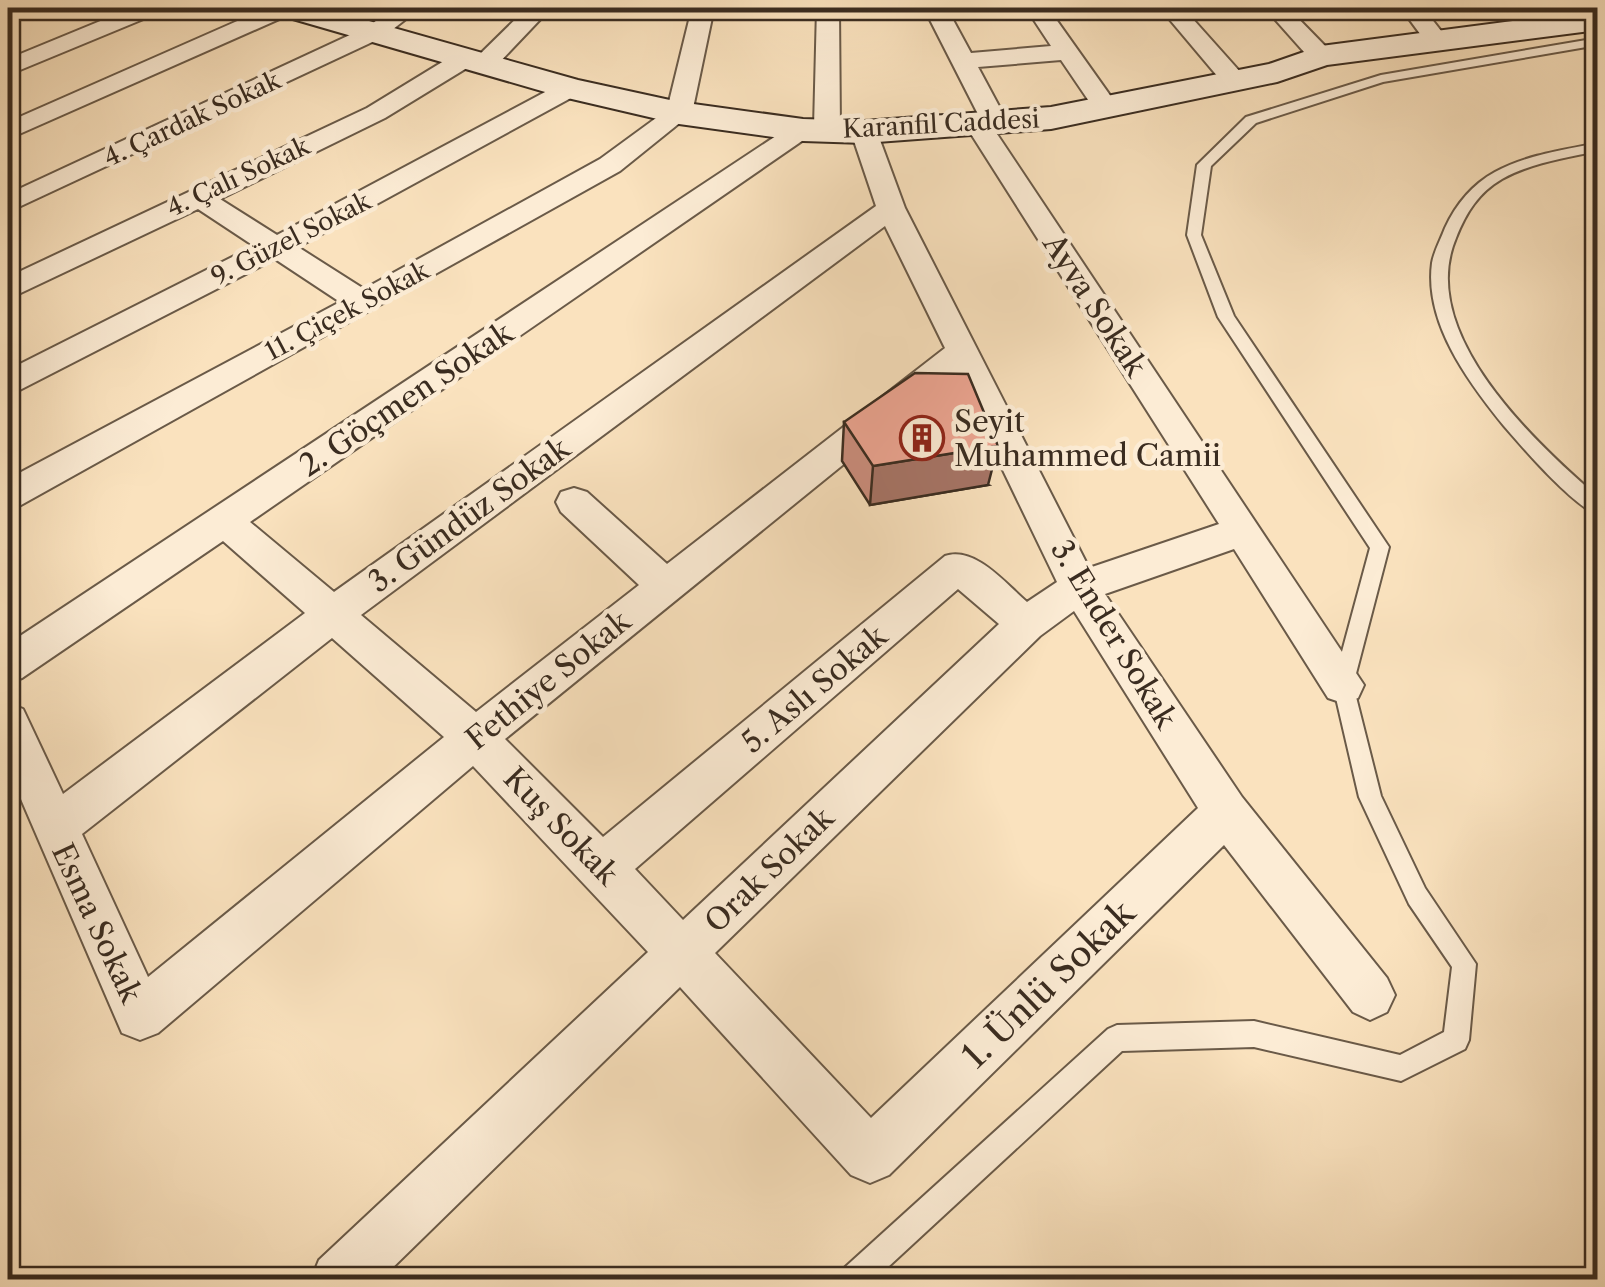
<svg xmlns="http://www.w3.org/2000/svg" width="1605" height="1287" font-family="'Libre Caslon Text',serif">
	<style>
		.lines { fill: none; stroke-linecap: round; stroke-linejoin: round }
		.lane-casing { stroke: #6a5a48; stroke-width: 4 }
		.street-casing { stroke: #6a5a48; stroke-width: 4 }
		.secondary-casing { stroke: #3a2c20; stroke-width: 4 }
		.lane { fill: #fcecd5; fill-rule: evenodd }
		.street { fill: #fcecd5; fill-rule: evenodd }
		.secondary { fill: #fcecd5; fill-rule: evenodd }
		.wall { fill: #cc8e7e; stroke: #3a2c20; stroke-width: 2.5 }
		.shaded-wall { fill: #a67466; stroke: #3a2c20; stroke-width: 2.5 }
		.building { fill: #eda592; stroke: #3a2c20; stroke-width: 2.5 }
		.labels { text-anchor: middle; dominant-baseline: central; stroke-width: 9; stroke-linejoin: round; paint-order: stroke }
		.far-street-label { font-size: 25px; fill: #3a2c20; stroke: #fcecd5 }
		.street-label { font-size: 30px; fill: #3a2c20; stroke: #fcecd5 }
		.poi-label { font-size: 30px; fill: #3a2c20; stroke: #fcecd5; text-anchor: start }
		.near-street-label { font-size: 35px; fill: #3a2c20; stroke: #fcecd5 }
	</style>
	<rect width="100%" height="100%" fill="#fae2be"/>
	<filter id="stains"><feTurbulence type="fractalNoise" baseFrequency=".002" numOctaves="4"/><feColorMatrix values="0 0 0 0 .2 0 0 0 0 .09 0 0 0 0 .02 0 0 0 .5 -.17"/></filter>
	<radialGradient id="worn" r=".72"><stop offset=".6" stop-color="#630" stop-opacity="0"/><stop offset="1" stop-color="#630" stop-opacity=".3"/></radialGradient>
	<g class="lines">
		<defs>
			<path id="lane" d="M 1598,38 L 1598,45 L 1383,82 L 1256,123 L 1211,166 L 1201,235 L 1234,316 L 1389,547 L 1353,685 L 1381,796 L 1425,888 L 1476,964 L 1469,1040 L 1465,1049 L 1401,1081 L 1254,1047 L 1122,1051 L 874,1280 L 838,1280 L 842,1270 L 1108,1029 L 1117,1025 L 1254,1021 L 1400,1055 L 1444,1032 L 1452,967 L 1409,904 L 1359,797 L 1333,685 L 1370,548 L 1218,317 L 1187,235 L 1197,165 L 1246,117 L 1381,75 Z
				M 1598,143 L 1598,151 C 1565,158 1531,163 1502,179 C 1478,193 1466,213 1456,238 C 1416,332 1533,441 1598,497 L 1598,515 C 1571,504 1524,449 1504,426 C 1469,383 1424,323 1432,263 C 1434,251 1441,239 1445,228 C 1456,204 1473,184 1495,172 C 1526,155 1563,150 1598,143 Z"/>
			<path id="street" d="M 8,8 L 26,8 L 8,17 Z
				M 132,8 L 161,8 L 158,13 L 8,75 L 8,59 Z
				M 267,8 L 296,8 L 293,13 L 8,139 L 8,122 Z
				M 395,8 L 420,8 L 383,37 L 8,212 L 8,194 L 367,27 Z
				M 527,8 L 551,8 L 495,67 L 486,69 L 475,63 L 385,118 L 220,199 L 277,235 L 562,83 L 580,83 L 584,88 L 580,93 L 298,247 L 364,289 L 600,159 L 667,110 L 692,8 L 714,8 L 692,113 L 620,171 L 21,505 L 8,509 L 8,479 L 340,302 L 275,259 L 8,396 L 8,370 L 254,246 L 198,209 L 8,299 L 8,277 L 367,108 L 457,53 L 466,51 L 477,57 Z
				M 817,8 L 839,8 L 840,130 L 836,136 L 827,138 L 815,132 L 250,522 L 334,592 L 876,206 L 851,132 L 864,124 L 877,132 L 905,208 L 1089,568 L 1219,524 L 966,126 L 980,118 L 924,8 L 1002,8 L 991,15 L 952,18 L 971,53 L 1051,46 L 1026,8 L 1048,8 L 1119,108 L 1115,113 L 1097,113 L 1061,60 L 978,67 L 1008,123 L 995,131 L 1364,685 L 1358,698 L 1343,703 L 1328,698 L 1234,549 L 1105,594 L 1242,797 L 1387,978 L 1395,995 L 1387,1012 L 1370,1020 L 1353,1012 L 1224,845 L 889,1175 L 870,1183 L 851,1175 L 680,987 L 380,1280 L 311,1280 L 319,1260 L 648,952 L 473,766 L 158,1033 L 140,1040 L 122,1033 L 8,769 L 8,703 L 23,709 L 63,794 L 305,613 L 223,541 L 22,678 L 8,683 L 8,644 L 794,124 L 803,122 L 814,127 ZM 885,226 L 945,348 L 667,564 L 587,492 L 574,488 L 561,492 L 556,502 L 561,512 L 639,585 L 476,712 L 361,615 ZM 956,373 L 1057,582 L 1027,602 C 1005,583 975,546 945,556 L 603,837 L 505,739 ZM 958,589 L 999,624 L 683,920 L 635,869 ZM 1074,611 L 1198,808 L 871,1118 L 715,953 L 1040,636 ZM 332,638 L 444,737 L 148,977 L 82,834 Z
				M 1160,8 L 1183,8 L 1242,74 L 1245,79 L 1242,84 L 1224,84 Z
				M 1265,8 L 1288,8 L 1330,51 L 1333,56 L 1330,61 L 1312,61 Z
				M 1401,8 L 1423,8 L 1449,41 L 1445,46 L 1429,46 Z"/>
			<path id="secondary" d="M 274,8 L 323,8 L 578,80 L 679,102 L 803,119 L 864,121 L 1051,107 L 1269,64 L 1321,46 L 1598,10 L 1598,30 L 1327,65 L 1277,82 L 1051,129 L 864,143 L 803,141 L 679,124 L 559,96 L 279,15 Z"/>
		</defs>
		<use href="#lane" class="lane-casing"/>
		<use href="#street" class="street-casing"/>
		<use href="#secondary" class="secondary-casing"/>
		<use href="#lane" class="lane"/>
		<use href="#street" class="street"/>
		<use href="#secondary" class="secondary"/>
	</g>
	<path class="wall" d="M 844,422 L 988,485 L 870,505 L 842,461 Z"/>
	<path class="shaded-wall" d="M 998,446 L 988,485 L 870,505 L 873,466 Z"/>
	<path class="building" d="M 915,373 L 968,374 L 998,446 L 873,466 L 844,422 Z"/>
	<defs>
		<symbol id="building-ring" viewBox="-11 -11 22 22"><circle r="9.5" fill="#fcecd5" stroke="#8f2418" stroke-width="1.5"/><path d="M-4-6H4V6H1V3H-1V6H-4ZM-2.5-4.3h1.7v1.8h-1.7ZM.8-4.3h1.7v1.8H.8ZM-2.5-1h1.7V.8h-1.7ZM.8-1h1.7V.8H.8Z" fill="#8f2418"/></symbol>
	</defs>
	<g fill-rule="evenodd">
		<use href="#building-ring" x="897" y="413" width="50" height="50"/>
	</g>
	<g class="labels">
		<g class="far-street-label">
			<text transform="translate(192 119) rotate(-25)">4. Çardak Sokak</text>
			<text transform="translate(941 124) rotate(-3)">Karanfil Caddesi</text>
			<text transform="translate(238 177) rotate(-25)">4. Çalı Sokak</text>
			<text transform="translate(291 239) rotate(-27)">9. Güzel Sokak</text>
			<text transform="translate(347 311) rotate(-28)">11. Çiçek Sokak</text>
		</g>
		<g class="street-label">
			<text transform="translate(1095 305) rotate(57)">Ayva Sokak</text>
			<text transform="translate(406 399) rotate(-34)">2. Göçmen Sokak</text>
			<text transform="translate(469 515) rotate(-36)">3. Gündüz Sokak</text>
			<text transform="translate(1114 634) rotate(59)">3. Ender Sokak</text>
			<text transform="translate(548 680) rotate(-39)">Fethiye Sokak</text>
			<text transform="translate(814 689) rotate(-40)">5. Aslı Sokak</text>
			<text transform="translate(561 826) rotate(46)">Kuş Sokak</text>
			<text transform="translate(769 870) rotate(-44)">Orak Sokak</text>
			<text transform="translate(97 923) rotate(65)">Esma Sokak</text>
		</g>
		<g class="poi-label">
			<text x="954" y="421">Seyit<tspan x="954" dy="34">Muhammed Camii</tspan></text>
		</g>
		<g class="near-street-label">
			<text transform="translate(1048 984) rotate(-44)">1. Ünlü Sokak</text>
		</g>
	</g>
	<rect width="1605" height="1287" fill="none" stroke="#fae2be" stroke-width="40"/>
	<rect x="10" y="10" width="1585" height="1267" fill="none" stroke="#3a2c20" stroke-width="5"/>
	<rect x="20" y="20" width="1565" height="1247" fill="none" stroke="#3a2c20" stroke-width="2.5"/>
	<rect width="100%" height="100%" filter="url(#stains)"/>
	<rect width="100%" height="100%" fill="url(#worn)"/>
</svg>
